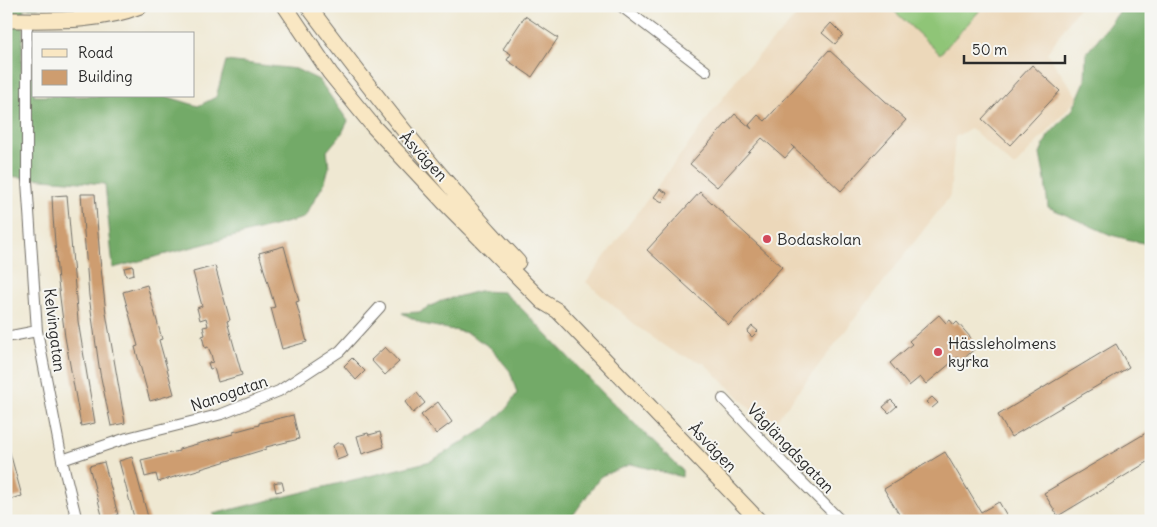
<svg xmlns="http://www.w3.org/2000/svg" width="1157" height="527" font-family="Delius,sans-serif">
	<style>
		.built { fill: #ecd8ba }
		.green { fill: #8fc577; stroke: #5d7851 }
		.forest { fill: #73aa68; stroke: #4f6a4a }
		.building { fill: #ce9d6f }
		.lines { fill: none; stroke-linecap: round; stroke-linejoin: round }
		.street-casing { stroke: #706d65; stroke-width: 12 }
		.secondary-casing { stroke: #706d65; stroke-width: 17 }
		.street { stroke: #fff; stroke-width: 10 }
		.secondary { stroke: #f9e7c3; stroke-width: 15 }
		.poi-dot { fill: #d1495b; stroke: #f6f6f2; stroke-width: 2 }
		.labels { text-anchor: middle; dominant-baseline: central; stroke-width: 4; stroke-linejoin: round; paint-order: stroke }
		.street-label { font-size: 16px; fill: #2b2b2b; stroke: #f6f6f2 }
		.poi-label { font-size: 16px; fill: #2b2b2b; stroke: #f6f6f2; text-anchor: start }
	</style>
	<rect width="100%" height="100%" fill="#f6f6f2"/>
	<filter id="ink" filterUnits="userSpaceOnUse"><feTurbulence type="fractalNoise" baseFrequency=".02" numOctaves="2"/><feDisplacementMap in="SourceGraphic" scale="10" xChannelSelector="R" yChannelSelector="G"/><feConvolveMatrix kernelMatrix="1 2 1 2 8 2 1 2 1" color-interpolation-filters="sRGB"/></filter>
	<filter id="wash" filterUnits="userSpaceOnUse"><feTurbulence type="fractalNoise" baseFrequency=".0096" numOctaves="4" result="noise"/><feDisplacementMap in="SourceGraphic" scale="20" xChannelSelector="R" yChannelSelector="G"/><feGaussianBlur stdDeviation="1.12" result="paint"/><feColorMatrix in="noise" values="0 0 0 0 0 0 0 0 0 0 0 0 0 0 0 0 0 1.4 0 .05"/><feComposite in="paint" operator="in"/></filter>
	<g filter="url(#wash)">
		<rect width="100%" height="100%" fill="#efe8d2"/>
		<path class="built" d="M 806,6 L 1080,6 L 1047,53 L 1078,98 L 1014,167 L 971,128 L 955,137 L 950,196 L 770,428 L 704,363 L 676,353 L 639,328 L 586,282 L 740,75 Z"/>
		<path class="green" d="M 889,6 L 984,6 L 940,54 Z"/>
		<path class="forest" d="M 6,6 L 64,6 L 24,8 L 21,76 L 34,77 L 34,96 L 165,96 L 198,106 L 216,97 L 226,61 L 296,69 L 319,80 L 348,121 L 342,133 L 327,151 L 329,167 L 325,182 L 304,218 L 113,268 L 105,184 L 6,176 Z
			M 1124,6 L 1151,6 L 1151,245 L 1111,235 L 1048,207 L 1045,180 L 1040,154 L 1048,136 L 1073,109 L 1085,81 L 1086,54 Z
			M 479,291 L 503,292 L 518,305 L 603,393 L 682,470 L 682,477 L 631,464 L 601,476 L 569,521 L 220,521 L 213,514 L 431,461 L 486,428 L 507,408 L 517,393 L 510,371 L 491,348 L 468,333 L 423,324 L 402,313 L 419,312 L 441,301 Z"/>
		<g id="blocks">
			<path class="building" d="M 525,16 L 558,38 L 532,77 L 507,60 L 511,54 L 503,49 Z
				M 831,23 L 843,35 L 835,44 L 822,33 Z
				M 829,50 L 906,120 L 841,191 L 790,144 L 794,148 L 785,158 L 762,138 L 717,187 L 690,164 L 735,114 L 752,129 L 749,125 L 758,115 L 765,121 Z
				M 1032,65 L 1060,91 L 1010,145 L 982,119 Z
				M 660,189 L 667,193 L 662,202 L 654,197 Z
				M 700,192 L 782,267 L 729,325 L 647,250 Z
				M 81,194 L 95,194 L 100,259 L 106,313 L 125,423 L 111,426 L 100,373 L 89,296 Z
				M 67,195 L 78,321 L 95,423 L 81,426 L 65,337 L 58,282 L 53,217 L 52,196 Z
				M 284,246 L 299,301 L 296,302 L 307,342 L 282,349 L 271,308 L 275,307 L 259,253 Z
				M 133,266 L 134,274 L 126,276 L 124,268 Z
				M 215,266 L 230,320 L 227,321 L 242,375 L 218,382 L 214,368 L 210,369 L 208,363 L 213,362 L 211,354 L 208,347 L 205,348 L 202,336 L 205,335 L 203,327 L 208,326 L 206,318 L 200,320 L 197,308 L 202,306 L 193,272 Z
				M 147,285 L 162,339 L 159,340 L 174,394 L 150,401 L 135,347 L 138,346 L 123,292 Z
				M 939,315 L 946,323 L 950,320 L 954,325 L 957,322 L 978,346 L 961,361 L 958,357 L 926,384 L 920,377 L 909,386 L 890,363 L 912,344 L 909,341 Z
				M 752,326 L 758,331 L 752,337 L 747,332 Z
				M 1116,344 L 1129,367 L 1011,437 L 998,415 Z
				M 385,347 L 399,362 L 385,375 L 371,360 Z
				M 352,358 L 365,371 L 356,380 L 344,366 Z
				M 417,393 L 425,403 L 413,413 L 405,402 Z
				M 932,397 L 938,403 L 932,408 L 926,402 Z
				M 891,400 L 897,406 L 889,413 L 883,407 Z
				M 438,402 L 452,422 L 436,434 L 421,415 Z
				M 293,415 L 299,439 L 266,447 L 266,449 L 158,482 L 156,474 L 145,477 L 141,460 L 179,451 L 179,449 L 233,434 L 233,432 L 259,425 L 259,423 Z
				M 1151,430 L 1151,460 L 1058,516 L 1044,493 Z
				M 380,432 L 384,447 L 362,454 L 357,436 L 368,433 L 369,435 Z
				M 6,438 L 22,496 L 6,500 Z
				M 337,443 L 343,443 L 348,456 L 337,460 L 333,446 Z
				M 945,452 L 981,512 L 999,502 L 1010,521 L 903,521 L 884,489 Z
				M 132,457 L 149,521 L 135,521 L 119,461 Z
				M 104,462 L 118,515 L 103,519 L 89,466 Z
				M 278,482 L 282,482 L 284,490 L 276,492 L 274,483 Z"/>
		</g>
	</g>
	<g filter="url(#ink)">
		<use href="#blocks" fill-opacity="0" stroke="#706d65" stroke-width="1"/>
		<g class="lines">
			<defs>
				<path id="street" d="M 621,6 L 706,71
					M 27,20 L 27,181 L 37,331 L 62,460 L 77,521
					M 6,337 L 37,331
					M 723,399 L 784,464 L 841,521
					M 62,460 L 127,438 L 222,414 L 279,391 L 340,351 L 380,307"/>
				<path id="secondary" d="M 285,6 L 330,73 L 373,126 L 443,201 L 543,302 L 558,311 L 759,521
					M 308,6 C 374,94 442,182 518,262
					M 6,20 C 50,20 98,23 140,6"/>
			</defs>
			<use href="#street" class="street-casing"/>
			<use href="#secondary" class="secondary-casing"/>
			<use href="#street" class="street"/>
			<use href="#secondary" class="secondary"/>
		</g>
	</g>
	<g class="poi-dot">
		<circle cx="767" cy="239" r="5"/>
		<circle cx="938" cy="352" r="5"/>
	</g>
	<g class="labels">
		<g class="street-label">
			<text transform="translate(424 156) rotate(47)">Åsvägen</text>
			<text transform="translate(55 330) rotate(83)">Kelvingatan</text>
			<text transform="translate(229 393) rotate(-19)">Nanogatan</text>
			<text transform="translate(713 447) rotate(46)">Åsvägen</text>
			<text transform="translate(791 448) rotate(46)">Våglängdsgatan</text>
		</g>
		<g class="poi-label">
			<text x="777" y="239">Bodaskolan</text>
			<text x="948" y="343">Hässleholmens<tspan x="948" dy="18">kyrka</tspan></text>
		</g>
	</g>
	<rect width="1157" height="527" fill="none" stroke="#f6f6f2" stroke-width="25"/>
	<rect x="32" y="32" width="162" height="65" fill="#f6f6f2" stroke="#a5a5a2"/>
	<rect x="42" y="49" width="25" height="8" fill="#f9e7c3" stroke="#a5a5a2"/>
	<text x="78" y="58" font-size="15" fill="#2b2b2b">Road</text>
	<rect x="42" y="70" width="25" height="15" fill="#ce9d6f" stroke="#a5a5a2"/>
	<text x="78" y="82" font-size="15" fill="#2b2b2b">Building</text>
	<path d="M964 55v8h101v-8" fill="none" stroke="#2b2b2b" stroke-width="2.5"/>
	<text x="972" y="55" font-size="15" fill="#2b2b2b" stroke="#f6f6f2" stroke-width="4" paint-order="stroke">50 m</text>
</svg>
